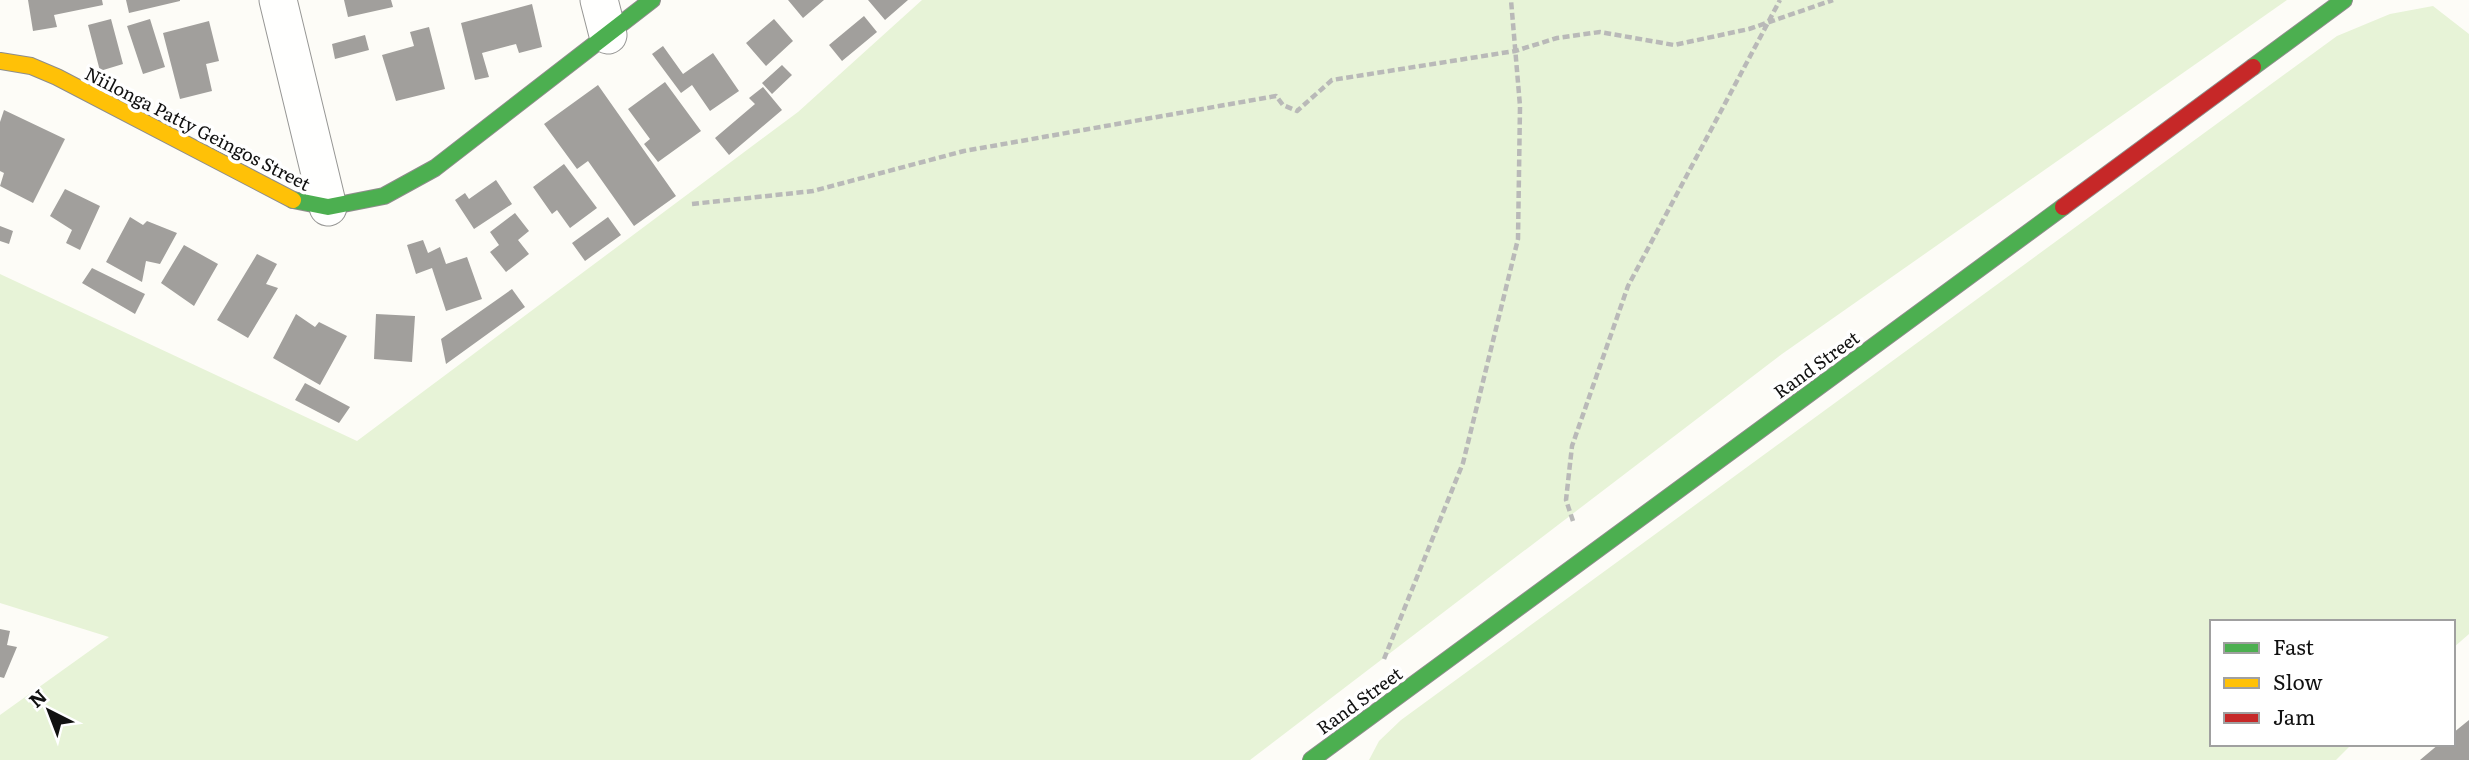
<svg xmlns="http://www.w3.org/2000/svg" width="2469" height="760" font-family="Literata,serif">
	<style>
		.green { fill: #e7f3d7 }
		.building { fill: #a19f9c }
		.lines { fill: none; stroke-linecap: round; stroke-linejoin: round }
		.street-casing { stroke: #979795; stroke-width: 39 }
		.fast-casing { stroke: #8e8d8b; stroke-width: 18 }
		.slow-casing { stroke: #8e8d8b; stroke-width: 18 }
		.jam-casing { stroke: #8e8d8b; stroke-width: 18 }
		.path { stroke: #b9b9b8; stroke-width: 4.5; stroke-dasharray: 7 3.5; stroke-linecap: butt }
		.street { stroke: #fffffe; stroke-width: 37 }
		.fast { stroke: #4caf50; stroke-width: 16 }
		.slow { stroke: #ffc107; stroke-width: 16 }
		.jam { stroke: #c62828; stroke-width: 16 }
		.labels { text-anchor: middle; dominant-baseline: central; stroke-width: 7; stroke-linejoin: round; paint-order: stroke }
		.street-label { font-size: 18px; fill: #111; stroke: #fff }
	</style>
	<rect width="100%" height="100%" fill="#fdfcf7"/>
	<path class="green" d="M 922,0 L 2287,0 L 1782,354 L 1250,760 L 0,760 L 0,715 L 109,637 L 0,603 L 0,274 L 357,441 L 798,112 Z
		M 2433,6 L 2469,34 L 2469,634 L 2453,648 L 2453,622 L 2212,622 L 2212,744 L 2352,744 L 2336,760 L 1369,760 L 1379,741 L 1401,720 L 2337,36 L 2390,14 Z"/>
	<path class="building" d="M 28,0 L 102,0 L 103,5 L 54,15 L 57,27 L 33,31 Z
		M 126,0 L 180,0 L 180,1 L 129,13 Z
		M 344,0 L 391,0 L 393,7 L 348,17 Z
		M 788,0 L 824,0 L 803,18 Z
		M 868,0 L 908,0 L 885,20 Z
		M 532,4 L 542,47 L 519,53 L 516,44 L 482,53 L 489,77 L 475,80 L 461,23 Z
		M 864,16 L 877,32 L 842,61 L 829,45 Z
		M 111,19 L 123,64 L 100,71 L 88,25 Z
		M 150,19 L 165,67 L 143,74 L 127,26 Z
		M 774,19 L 793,41 L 766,66 L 746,43 Z
		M 209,21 L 219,61 L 206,64 L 212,91 L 180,99 L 163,33 Z
		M 429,27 L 445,89 L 396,101 L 382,55 L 414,46 L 410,32 Z
		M 365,35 L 369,50 L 335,59 L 332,44 Z
		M 663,46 L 683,74 L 713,53 L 739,91 L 710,111 L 692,85 L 681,93 L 652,54 Z
		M 782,65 L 792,75 L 772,94 L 762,83 Z
		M 665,82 L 701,131 L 658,162 L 644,144 L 650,139 L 628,109 Z
		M 598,85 L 676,196 L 634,226 L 588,161 L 577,169 L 544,124 Z
		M 763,87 L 782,110 L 729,155 L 715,138 L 755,104 L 749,98 Z
		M 4,110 L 65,139 L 33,203 L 0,186 L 4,173 L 0,171 L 0,122 Z
		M 564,164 L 597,208 L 570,228 L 557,210 L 552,214 L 533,187 Z
		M 496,180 L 512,204 L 474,229 L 455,200 L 465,193 L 469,199 Z
		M 65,189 L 100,206 L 80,250 L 66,243 L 72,230 L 50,216 Z
		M 515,213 L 529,231 L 518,240 L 529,254 L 506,272 L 490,252 L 499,245 L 490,232 Z
		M 130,217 L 143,225 L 147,221 L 177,233 L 160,264 L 146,261 L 142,282 L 106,262 Z
		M 608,217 L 621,235 L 585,261 L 572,243 Z
		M 0,226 L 13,231 L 9,244 L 0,241 Z
		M 423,240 L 428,253 L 440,247 L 446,264 L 467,257 L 482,299 L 446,311 L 432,268 L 416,274 L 407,245 Z
		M 184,245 L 218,264 L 194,306 L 161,283 Z
		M 257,254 L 277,264 L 266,284 L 278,288 L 248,338 L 217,320 Z
		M 92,268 L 145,294 L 135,314 L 82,283 Z
		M 512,289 L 525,307 L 446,364 L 441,339 Z
		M 296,314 L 315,327 L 319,322 L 347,336 L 320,385 L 273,358 Z
		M 376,314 L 415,316 L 412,362 L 374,359 Z
		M 305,383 L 350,407 L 339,423 L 295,400 Z
		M 0,629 L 10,631 L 7,645 L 17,647 L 4,678 L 0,677 Z
		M 2469,720 L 2469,760 L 2420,760 L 2439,744 L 2453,744 L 2453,733 Z"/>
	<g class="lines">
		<defs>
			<path id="street" d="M 278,0 L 328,207
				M 599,0 L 608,35"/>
			<path id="fast" d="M 2253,67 L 2344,0
				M 293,200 L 328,207 L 384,196 L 435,168 L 652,0
				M 1311,760 L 2063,207"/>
			<path id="slow" d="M 0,61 L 31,66 L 57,77 L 293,200"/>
			<path id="jam" d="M 2063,207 L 2253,67"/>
		</defs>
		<use href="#street" class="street-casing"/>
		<use href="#fast" class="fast-casing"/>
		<use href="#slow" class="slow-casing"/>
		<use href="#jam" class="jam-casing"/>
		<path class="path" d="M 692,204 L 813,191 L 964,151 L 1276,96 L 1283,105 L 1297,111 L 1332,80 L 1515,51 L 1557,38 L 1600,32 L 1674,45 L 1749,29 L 1833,0
			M 1573,521 L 1566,500 L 1572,446 L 1628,286 L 1780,0
			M 1384,659 L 1463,463 L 1518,239 L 1520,106 L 1511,0"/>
		<use href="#street" class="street"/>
		<use href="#fast" class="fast"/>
		<use href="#slow" class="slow"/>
		<use href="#jam" class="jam"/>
	</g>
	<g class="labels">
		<g class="street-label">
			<text transform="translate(198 128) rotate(27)">Niilonga Patty Geingos Street</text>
			<text transform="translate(1816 364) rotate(-36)">Rand Street</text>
			<text transform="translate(1359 700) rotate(-36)">Rand Street</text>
		</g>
	</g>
	<rect x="2210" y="620" width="245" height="126" fill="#ffffff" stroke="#a0a0a0" stroke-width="2"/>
	<rect x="2224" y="643" width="35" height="10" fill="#4caf50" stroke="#a0a0a0" stroke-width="2"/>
	<text x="2273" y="655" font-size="21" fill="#111111">Fast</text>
	<rect x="2224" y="678" width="35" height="10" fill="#ffc107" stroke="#a0a0a0" stroke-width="2"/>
	<text x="2273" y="690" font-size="21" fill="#111111">Slow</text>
	<rect x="2224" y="713" width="35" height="10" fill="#c62828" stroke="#a0a0a0" stroke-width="2"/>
	<text x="2273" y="725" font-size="21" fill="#111111">Jam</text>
	<g transform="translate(49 711) rotate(318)" stroke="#ffffff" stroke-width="5" paint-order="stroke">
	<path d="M0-5L12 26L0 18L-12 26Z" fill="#111111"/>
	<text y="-10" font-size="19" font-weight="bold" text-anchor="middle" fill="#111111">N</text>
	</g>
</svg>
